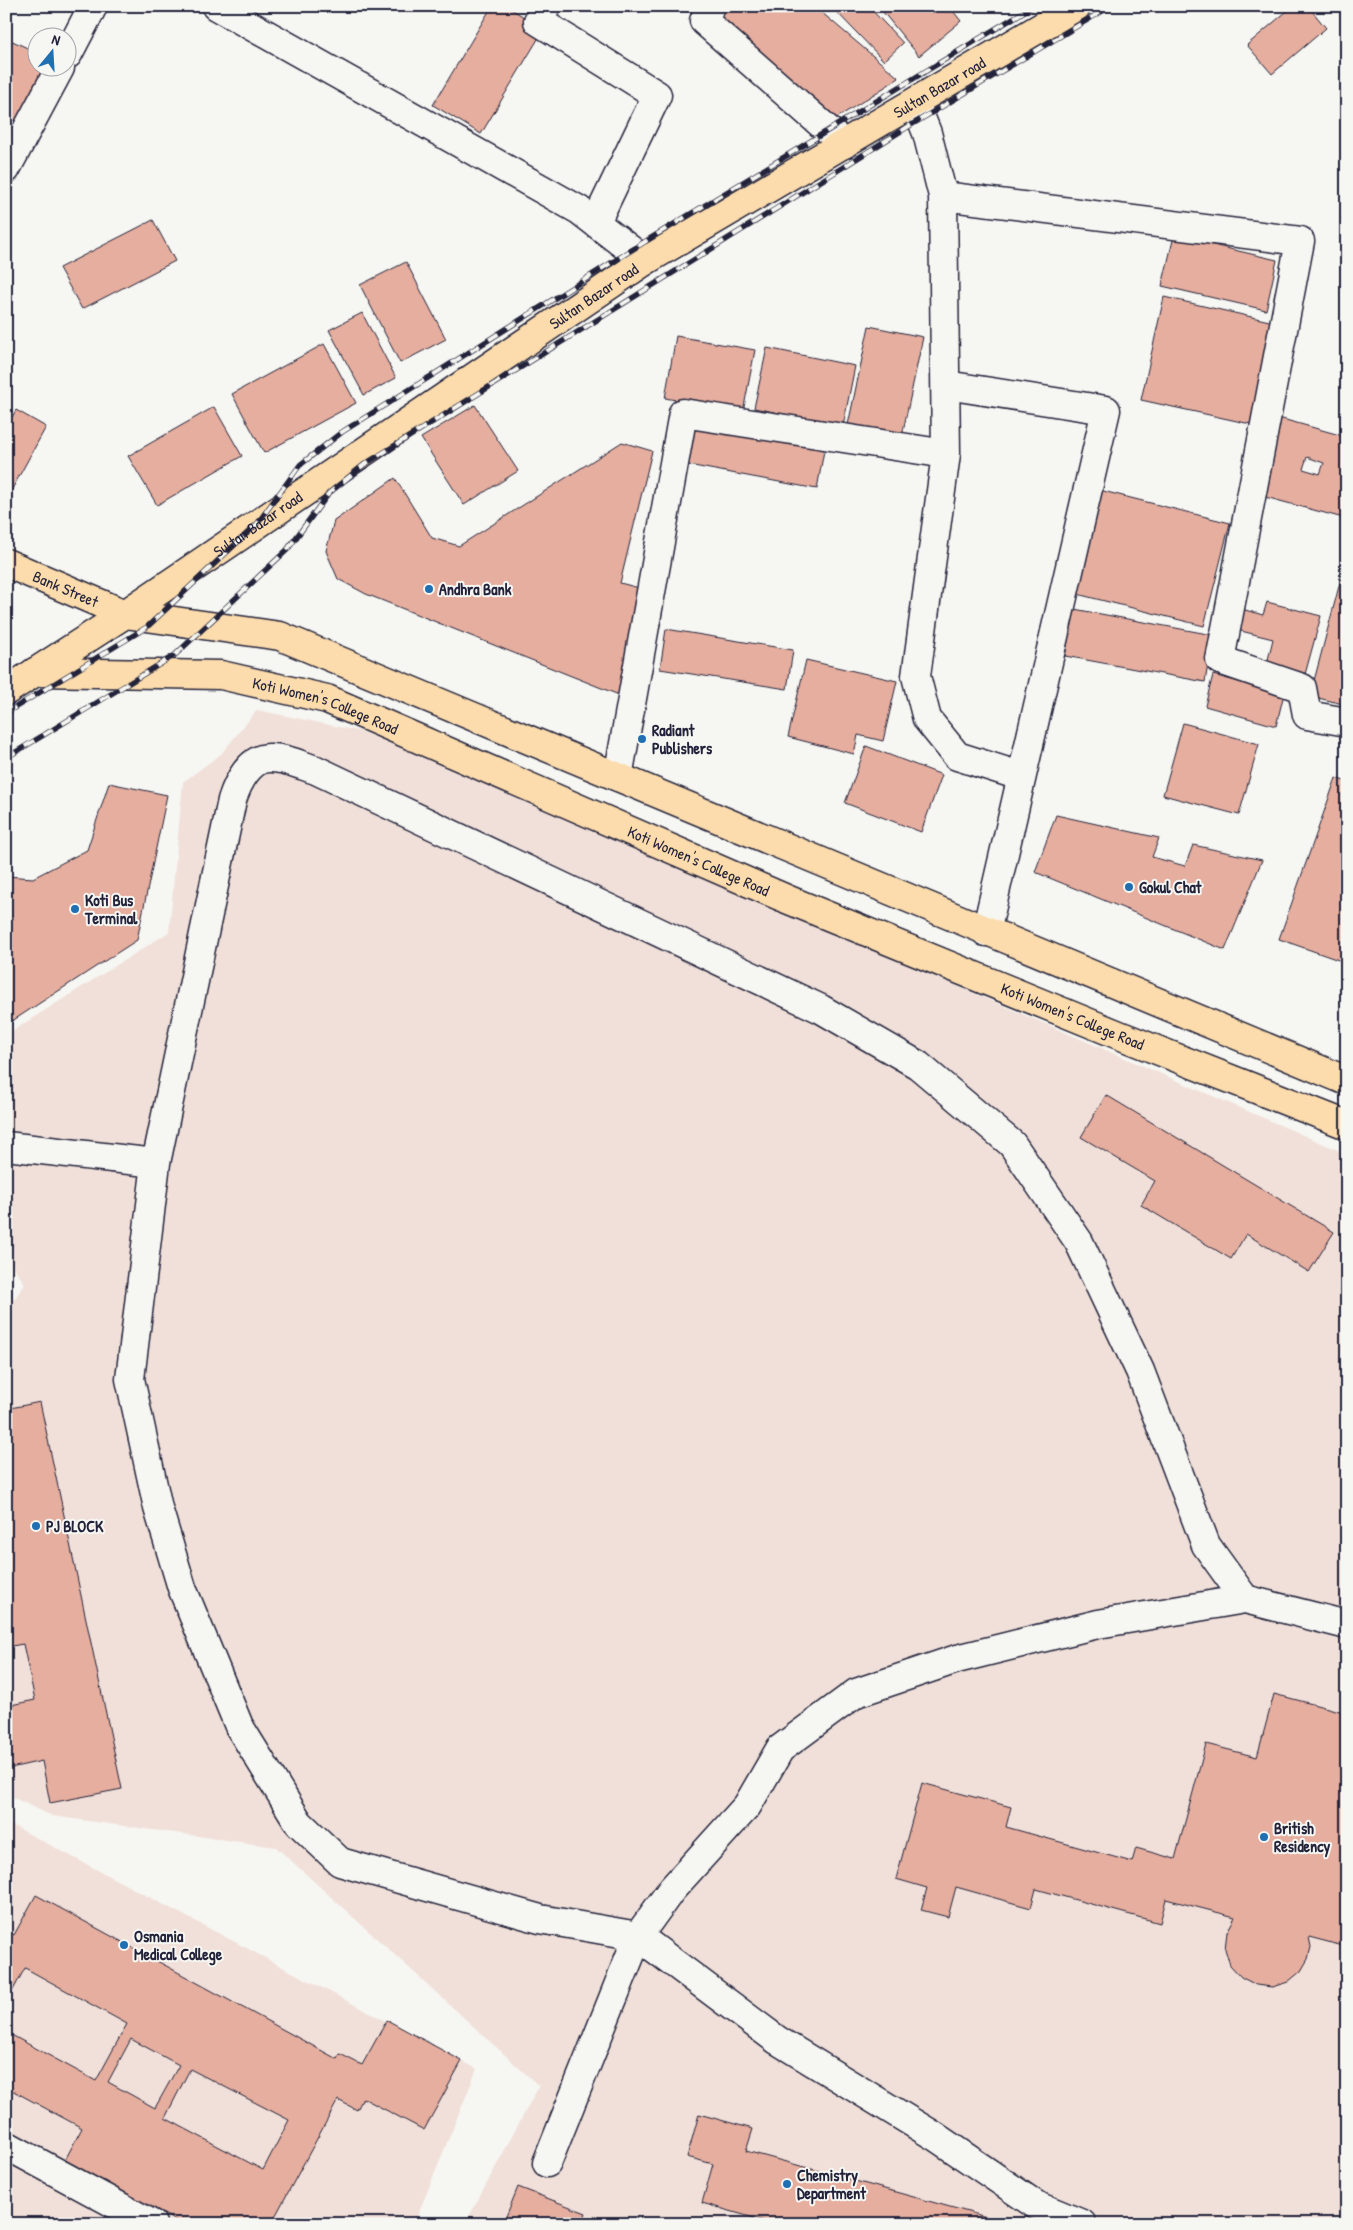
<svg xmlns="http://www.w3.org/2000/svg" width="1353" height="2230" font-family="'Patrick Hand',sans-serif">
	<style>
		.built { fill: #f1e0d9 }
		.building { fill: #e6ae9e; stroke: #22223b; fill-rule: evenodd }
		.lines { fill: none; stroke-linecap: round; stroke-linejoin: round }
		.minor-casing { stroke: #22223b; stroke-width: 31 }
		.major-casing { stroke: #22223b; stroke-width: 31 }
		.minor { stroke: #f6f6f2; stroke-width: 28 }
		.major { stroke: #fcdcac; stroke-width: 28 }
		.rail-casing { stroke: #22223b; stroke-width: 5.5 }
		.rail { stroke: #f6f6f2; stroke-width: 4; stroke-dasharray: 11; stroke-linecap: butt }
		.poi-dot { fill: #1f6fb2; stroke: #f6f6f2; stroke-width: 2 }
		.labels { text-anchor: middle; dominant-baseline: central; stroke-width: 4; stroke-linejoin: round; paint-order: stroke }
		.street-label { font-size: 16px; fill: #22223b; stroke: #f6f6f2 }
		.poi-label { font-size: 16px; font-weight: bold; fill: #22223b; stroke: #f6f6f2; text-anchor: start }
	</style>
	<rect width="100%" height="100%" fill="#f6f6f2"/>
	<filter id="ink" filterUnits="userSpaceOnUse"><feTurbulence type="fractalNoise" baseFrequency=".02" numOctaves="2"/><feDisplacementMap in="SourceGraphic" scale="10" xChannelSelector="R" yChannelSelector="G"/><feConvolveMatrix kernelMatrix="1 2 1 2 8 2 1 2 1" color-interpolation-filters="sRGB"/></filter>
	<g filter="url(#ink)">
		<path class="built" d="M 257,710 L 373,734 L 1347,1154 L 1347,2224 L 465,2224 L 539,2086 L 276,1847 L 52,1816 L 6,1794 L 6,1311 L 25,1284 L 6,1256 L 6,1035 L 169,932 L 183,782 L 221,754 Z
			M 6,1822 L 477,2069 L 414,2224 L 6,2224 Z"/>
		<path class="building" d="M 492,6 L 506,6 L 544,29 L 481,134 L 433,105 Z
			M 727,6 L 814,6 L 899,78 L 832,121 L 715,20 Z
			M 831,6 L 868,6 L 903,43 L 884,61 Z
			M 878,6 L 949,6 L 961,21 L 919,56 Z
			M 1293,6 L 1308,6 L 1326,28 L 1272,74 L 1247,45 Z
			M 6,38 L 38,53 L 38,68 L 43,68 L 17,122 L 6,117 Z
			M 6,127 L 13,130 L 6,143 Z
			M 153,220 L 175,261 L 82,309 L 59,268 Z
			M 1174,236 L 1277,260 L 1266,310 L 1162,286 Z
			M 406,262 L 446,339 L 400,363 L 360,285 Z
			M 1164,297 L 1278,323 L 1255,425 L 1141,400 Z
			M 362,313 L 396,378 L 364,395 L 329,330 Z
			M 869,326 L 923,337 L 902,436 L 848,425 Z
			M 676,336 L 755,350 L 743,412 L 665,398 Z
			M 324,344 L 356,403 L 264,453 L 232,394 Z
			M 767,348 L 855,366 L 843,426 L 754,408 Z
			M 475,405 L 518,471 L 464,505 L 421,438 Z
			M 214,407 L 242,456 L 157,505 L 128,456 Z
			M 16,410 L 46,427 L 6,500 L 6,428 Z
			M 1275,417 L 1347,437 L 1347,519 L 1254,494 ZM 1307,457 L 1324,463 L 1320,474 L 1303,469 Z
			M 690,421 L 825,445 L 817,489 L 683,464 Z
			M 622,442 L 652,451 L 620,583 L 643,589 L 619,695 L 366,594 L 338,579 L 326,551 L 334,521 L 395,478 L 432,538 L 459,546 Z
			M 1099,490 L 1230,523 L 1204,626 L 1073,593 Z
			M 1347,556 L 1347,705 L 1310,696 Z
			M 1267,602 L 1321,616 L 1304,678 L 1266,668 L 1273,639 L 1233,629 L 1238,608 L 1263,615 Z
			M 1074,609 L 1213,635 L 1205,682 L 1065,656 Z
			M 666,629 L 793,650 L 787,689 L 660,669 Z
			M 806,660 L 897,681 L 883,741 L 858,735 L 854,754 L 788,737 Z
			M 1213,675 L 1284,694 L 1276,726 L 1205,706 Z
			M 1183,723 L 1259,744 L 1239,815 L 1163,795 Z
			M 866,746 L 942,775 L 921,832 L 845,803 Z
			M 1336,778 L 1347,782 L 1347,963 L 1279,939 Z
			M 109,783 L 167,795 L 137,940 L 6,1025 L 6,876 L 33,878 L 87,850 Z
			M 1056,815 L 1159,838 L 1152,857 L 1185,866 L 1193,845 L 1262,860 L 1225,950 L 1035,872 Z
			M 1106,1095 L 1334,1232 L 1309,1272 L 1246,1234 L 1231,1259 L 1141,1205 L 1155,1181 L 1081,1137 Z
			M 40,1402 L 122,1789 L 50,1803 L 42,1761 L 6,1769 L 6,1706 L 35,1700 L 23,1644 L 6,1647 L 6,1409 Z
			M 1274,1694 L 1347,1713 L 1347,1947 L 1309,1937 L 1311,1947 L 1308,1959 L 1301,1971 L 1288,1982 L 1272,1987 L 1256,1985 L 1241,1977 L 1230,1965 L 1225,1949 L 1227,1932 L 1235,1917 L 1166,1899 L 1160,1923 L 1036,1889 L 1031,1908 L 956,1887 L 948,1917 L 921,1910 L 927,1888 L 896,1879 L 922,1783 L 1011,1807 L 1006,1827 L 1132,1862 L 1136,1848 L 1175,1859 L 1206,1744 L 1257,1757 Z
			M 36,1895 L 337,2059 L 340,2054 L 362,2065 L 387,2020 L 462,2061 L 424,2130 L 363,2098 L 357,2110 L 338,2100 L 271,2224 L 182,2224 L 65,2160 L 82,2128 L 6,2087 L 6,2032 L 96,2081 L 127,2024 L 25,1968 L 6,2003 L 6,1930 L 14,1935 ZM 131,2039 L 179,2065 L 155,2108 L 108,2082 ZM 190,2069 L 289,2120 L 263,2170 L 165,2118 Z
			M 699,2114 L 753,2129 L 746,2151 L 1012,2224 L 775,2224 L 702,2203 L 713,2164 L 687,2157 Z
			M 518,2187 L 586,2213 L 582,2224 L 503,2224 Z"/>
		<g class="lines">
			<defs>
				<path id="minor" d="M 216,6 L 579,210 L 645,261
					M 546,6 L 538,21 L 657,95 L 596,222
					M 710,6 L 704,21 L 844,144
					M 68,54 L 93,6
					M 6,169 L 60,68
					M 943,196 L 1300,241 L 1220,660 L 1302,688 L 1307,715 L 1347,722
					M 946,385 L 1106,410 L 986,932
					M 946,454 L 916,676 L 927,719 L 957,756 L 1020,776
					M 618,777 L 683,413 L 946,454 L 943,196 L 927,133 L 915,103
					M 6,1146 L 156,1163
					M 1245,1599 L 1206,1545 L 1140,1371 L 1079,1242 L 1012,1144 L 918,1065 L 821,1009 L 316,770 C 303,766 286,758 271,758 C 250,756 237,784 232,800 L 156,1163 L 130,1379 L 158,1508 L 182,1588 L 239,1726 L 299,1823 L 340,1862 L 540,1919 L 638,1936 L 672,1889 L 747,1806 L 780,1749 L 856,1693 L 957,1659 L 1098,1624 L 1245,1599 L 1347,1625
					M 6,2145 L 152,2224
					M 547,2163 L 638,1936 L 777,2040 L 936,2137 L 1036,2205 L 1082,2224"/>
				<g id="major">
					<path id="s1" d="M 6,563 L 125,614 L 280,636 L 1347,1081"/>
					<path id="s2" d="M 35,672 L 221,675 L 327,699 L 789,900 L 1119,1035 L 1347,1125"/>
					<path id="s3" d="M 6,691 L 125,614 L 645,261 L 1077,6"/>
				</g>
			</defs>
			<use href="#minor" class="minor-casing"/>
			<use href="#major" class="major-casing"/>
			<use href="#minor" class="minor"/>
			<use href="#major" class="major"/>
			<defs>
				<path id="rail" d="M 6,713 L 147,627 L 257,524 L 300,465 L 342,432 L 646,241 L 1033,6
					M 6,758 L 175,655 L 287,550 L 329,493 L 365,464 L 906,128 L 1111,6"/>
			</defs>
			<use href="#rail" class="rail-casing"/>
			<use href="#rail" class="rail"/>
		</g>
	</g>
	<g class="poi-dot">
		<circle cx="429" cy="589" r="5"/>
		<circle cx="642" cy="739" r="5"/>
		<circle cx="1129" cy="887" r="5"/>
		<circle cx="75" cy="909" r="5"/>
		<circle cx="36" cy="1526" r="5"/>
		<circle cx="1264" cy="1837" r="5"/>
		<circle cx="124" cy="1945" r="5"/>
		<circle cx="787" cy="2184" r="5"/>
	</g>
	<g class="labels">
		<g class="street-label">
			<text stroke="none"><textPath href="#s3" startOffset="1112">Sultan Bazar road</textPath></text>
			<text stroke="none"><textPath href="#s3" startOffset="708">Sultan Bazar road</textPath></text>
			<text stroke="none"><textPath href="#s3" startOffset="302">Sultan Bazar road</textPath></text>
			<text stroke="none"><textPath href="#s1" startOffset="65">Bank Street</textPath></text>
			<text stroke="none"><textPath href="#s2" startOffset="295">Koti Women's College Road</textPath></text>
			<text stroke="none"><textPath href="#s2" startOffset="700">Koti Women's College Road</textPath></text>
			<text stroke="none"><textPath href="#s2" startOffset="1105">Koti Women's College Road</textPath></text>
		</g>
		<g class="poi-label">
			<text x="439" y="589">Andhra Bank</text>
			<text x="652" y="730">Radiant<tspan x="652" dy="18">Publishers</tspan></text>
			<text x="1139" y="887">Gokul Chat</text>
			<text x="85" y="900">Koti Bus<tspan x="85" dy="18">Terminal</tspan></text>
			<text x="46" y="1526">PJ BLOCK</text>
			<text x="1274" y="1828">British<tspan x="1274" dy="18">Residency</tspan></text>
			<text x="134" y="1936">Osmania<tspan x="134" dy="18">Medical College</tspan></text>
			<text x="797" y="2175">Chemistry<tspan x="797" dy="18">Department</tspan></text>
		</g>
	</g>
	<rect width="1353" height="2230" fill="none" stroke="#f6f6f2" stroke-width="25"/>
	<rect x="12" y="12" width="1328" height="2205" fill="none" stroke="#22223b" stroke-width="2" filter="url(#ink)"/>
	<g transform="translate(52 52) rotate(18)"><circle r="24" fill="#f6f6f2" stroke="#a1a1a9"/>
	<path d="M0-4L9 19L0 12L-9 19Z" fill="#1f6fb2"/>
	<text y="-8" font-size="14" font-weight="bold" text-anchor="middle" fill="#22223b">N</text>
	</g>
</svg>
